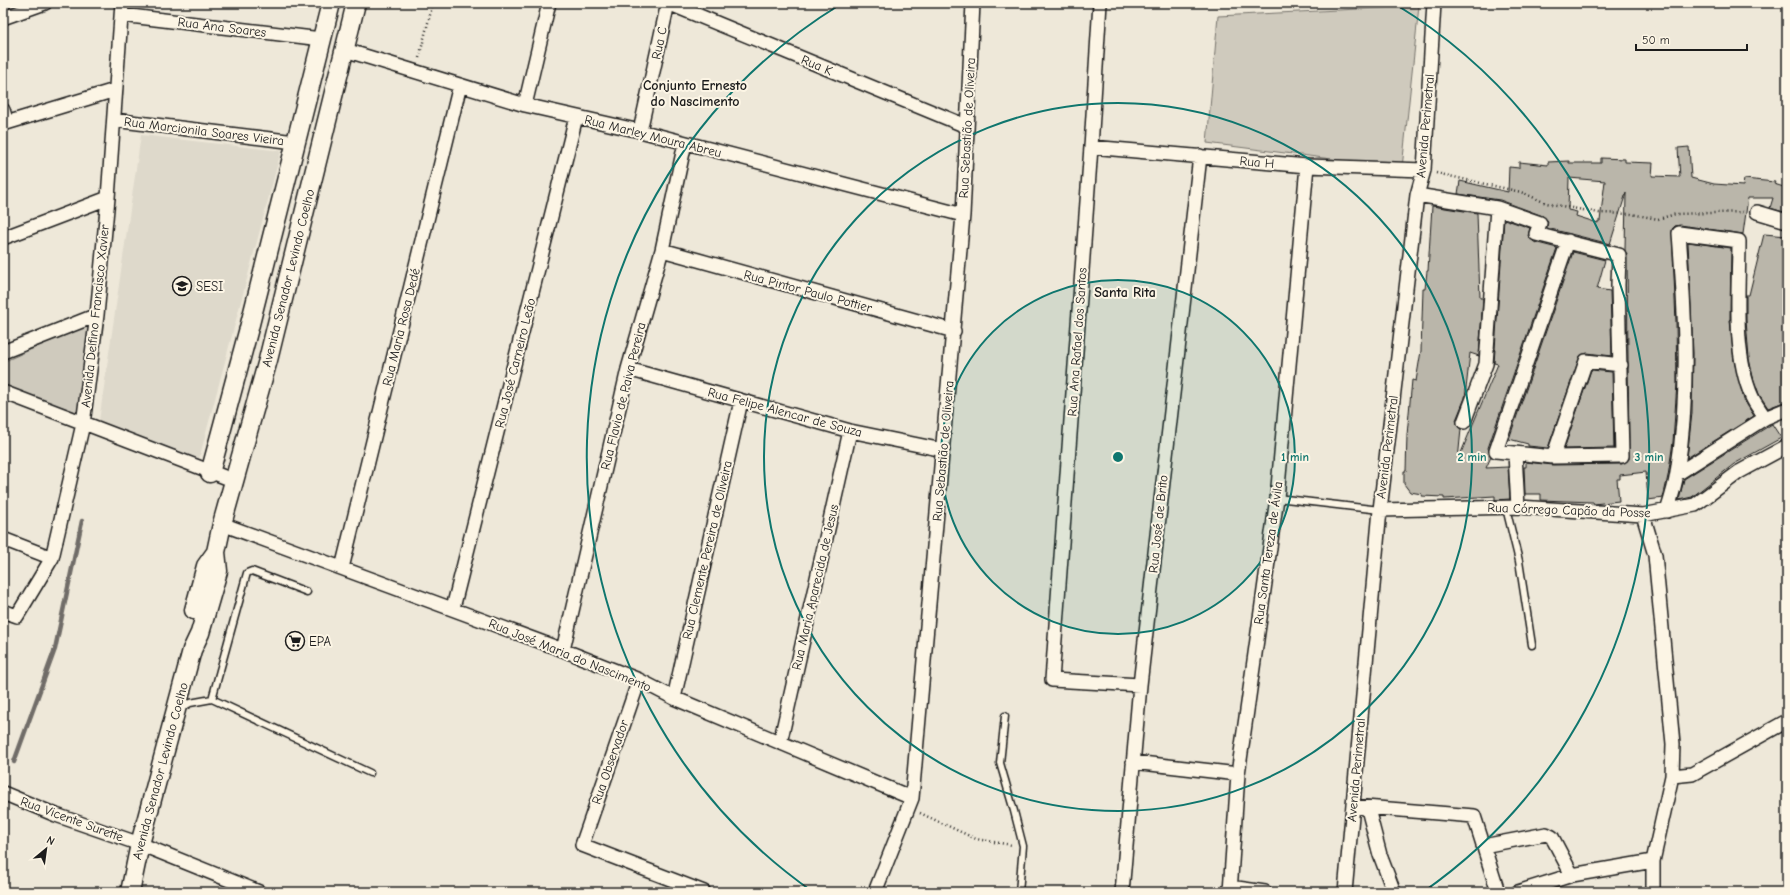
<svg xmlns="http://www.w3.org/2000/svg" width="1790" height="895" font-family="'Comic Neue',sans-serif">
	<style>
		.built { fill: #ded9cb }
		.green { fill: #cfcabd; stroke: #76736c }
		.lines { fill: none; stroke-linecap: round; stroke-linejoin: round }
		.stream { stroke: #6f6c67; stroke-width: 4.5 }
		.building { fill: #bab6aa; stroke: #1c1c1c; fill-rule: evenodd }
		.lane-casing { stroke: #1c1c1c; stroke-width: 9 }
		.street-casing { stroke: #1c1c1c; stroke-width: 16 }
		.secondary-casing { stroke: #1c1c1c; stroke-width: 21 }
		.path { stroke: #1c1c1c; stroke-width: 2.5; stroke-dasharray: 1 3; stroke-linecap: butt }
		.lane { stroke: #fcf5e5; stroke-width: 6 }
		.street { stroke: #fcf5e5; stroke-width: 13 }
		.secondary { stroke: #fcf5e5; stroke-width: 18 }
		.ring { fill: none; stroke: #0f766e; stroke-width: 2 }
		.labels { text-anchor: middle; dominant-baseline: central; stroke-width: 4; stroke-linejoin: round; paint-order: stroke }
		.street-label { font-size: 13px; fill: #1c1c1c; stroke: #fcf5e5 }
		.poi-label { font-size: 13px; fill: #1c1c1c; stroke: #fcf5e5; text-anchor: start }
		.neighbourhood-label { font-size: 14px; font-weight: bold; fill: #1c1c1c; stroke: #fcf5e5 }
		.centre { fill: #0f766e; stroke: #fcf5e5; stroke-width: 2 }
		.ring-label { font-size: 12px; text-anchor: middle; font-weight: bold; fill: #0f766e; stroke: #fcf5e5; stroke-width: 4; stroke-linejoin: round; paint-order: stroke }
	</style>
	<rect width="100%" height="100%" fill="#eee8d9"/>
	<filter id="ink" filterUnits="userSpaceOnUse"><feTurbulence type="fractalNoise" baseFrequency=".025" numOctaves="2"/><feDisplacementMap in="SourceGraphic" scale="8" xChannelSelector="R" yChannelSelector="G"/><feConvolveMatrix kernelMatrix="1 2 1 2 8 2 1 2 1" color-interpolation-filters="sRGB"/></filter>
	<g filter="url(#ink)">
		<path class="built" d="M 141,135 L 281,151 L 199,459 L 99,421 Z"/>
		<path class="green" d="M 1419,6 L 1402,168 L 1207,143 L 1218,16 Z
			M 92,322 L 81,414 L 3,386 L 3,362 Z"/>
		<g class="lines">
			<path class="stream" d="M 14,762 L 55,649 L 82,521"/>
		</g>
		<path class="building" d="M 1689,147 L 1691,178 L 1714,184 L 1743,186 L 1744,179 L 1775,182 L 1774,184 L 1787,188 L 1787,213 L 1770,208 L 1773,198 L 1748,198 L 1743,234 L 1680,225 L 1675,226 L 1672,229 L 1676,323 L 1677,383 L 1673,442 L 1668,476 L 1663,498 L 1648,500 L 1646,472 L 1620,475 L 1620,479 L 1617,479 L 1619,501 L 1594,504 L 1593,502 L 1541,500 L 1541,494 L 1525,494 L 1524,467 L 1526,467 L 1526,462 L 1553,465 L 1622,464 L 1629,459 L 1627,255 L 1625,250 L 1626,193 L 1610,244 L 1547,228 L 1548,221 L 1543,216 L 1500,200 L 1458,194 L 1460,181 L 1508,192 L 1509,167 L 1519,168 L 1519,162 L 1548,165 L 1548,162 L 1569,161 L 1569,163 L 1601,163 L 1601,158 L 1625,159 L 1625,162 L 1653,163 L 1652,176 L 1680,177 L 1678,148 ZM 1569,178 L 1605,181 L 1600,221 L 1598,221 L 1598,223 L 1576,216 L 1577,212 L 1568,210 Z
			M 1432,206 L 1477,213 L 1480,298 L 1483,298 L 1479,356 L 1470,353 L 1465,398 L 1456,420 L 1458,427 L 1461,429 L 1458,460 L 1498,364 L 1494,363 L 1504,219 L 1530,228 L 1528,236 L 1534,242 L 1557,248 L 1488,448 L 1491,457 L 1486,468 L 1508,467 L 1510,499 L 1495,500 L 1495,496 L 1444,499 L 1444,497 L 1421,496 L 1422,494 L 1410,492 L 1404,484 L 1404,471 L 1406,471 L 1407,435 L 1412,380 L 1416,381 L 1421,351 L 1423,289 L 1425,289 L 1427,271 L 1428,271 Z
			M 1764,234 L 1787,236 L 1787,349 L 1785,349 L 1785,361 L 1787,367 L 1787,401 L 1768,408 L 1759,394 L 1753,377 L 1749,359 L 1746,320 L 1746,295 L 1749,295 Z
			M 1688,242 L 1731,248 L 1730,320 L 1734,361 L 1744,400 L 1754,416 L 1687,458 L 1692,413 L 1693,353 Z
			M 1573,252 L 1605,260 L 1597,289 L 1610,291 L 1612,356 L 1587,353 L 1580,356 L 1548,448 L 1528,446 L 1528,444 L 1509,439 Z
			M 1591,370 L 1612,372 L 1614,448 L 1564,449 Z
			M 1772,424 L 1781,438 L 1734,464 L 1692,497 L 1679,500 L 1684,479 Z"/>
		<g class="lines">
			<defs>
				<path id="lane" d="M 1277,498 L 1380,510
					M 1506,508 L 1519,561 L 1532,645
					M 212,699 L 247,573 L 252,571 L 307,592
					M 179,709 L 190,703 L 212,699 L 370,773
					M 1005,716 L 1000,763 L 1014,811 L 1023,846 L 1019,892"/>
				<path id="street" d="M 668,3 L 966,126
					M 1100,3 L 1091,147 L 1052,680 L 1140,685
					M 122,15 L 321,39
					M 3,18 L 45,3
					M 345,50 L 525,105 L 640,131 L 963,215
					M 525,105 L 549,3
					M 3,110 L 7,123
					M 114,120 L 295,142
					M 3,124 L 115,90
					M 640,131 L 668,3
					M 1091,147 L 1307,166 L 1424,170
					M 1417,195 L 1497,208 L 1486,364 L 1464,422
					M 1497,208 L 1540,223 L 1536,234 L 1619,255 L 1618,285 L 1622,456 L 1553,457 L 1496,451 L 1568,241
					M 1757,212 L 1787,221
					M 3,238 L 108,198
					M 662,250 L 954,331
					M 3,352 L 97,315
					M 628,369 L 850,431 L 943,450
					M 3,392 L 235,481
					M 1515,454 L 1518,507
					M 1553,457 L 1586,361 L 1621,365
					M 1677,474 L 1765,418 L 1787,409
					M 1380,510 L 1518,507 L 1643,515 L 1695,505 L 1739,472 L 1787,446
					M 1667,511 C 1671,499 1675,486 1677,473 C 1690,393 1685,313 1679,233 L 1739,241 C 1739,289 1732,352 1752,397 C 1755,404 1761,411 1765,418
					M 1643,515 L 1655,555 L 1673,744 L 1672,776 L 1692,774 L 1787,721
					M 222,524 L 563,650 L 639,680 L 674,698 L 912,798
					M 3,539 L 52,558
					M 342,568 L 460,85
					M 453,608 L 576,117
					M 3,611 L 17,616 L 52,558 L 83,424 L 97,315 L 108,198 L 122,3
					M 563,650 L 628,369 L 662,250 L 685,143
					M 639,680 L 582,845 L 704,892
					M 674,698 L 741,401
					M 780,743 L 850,431
					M 1133,762 L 1238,774
					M 3,793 L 56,815 L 140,844 L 259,892
					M 1353,806 L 1474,816 L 1498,892
					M 1368,809 L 1380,855 L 1394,892
					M 1483,846 L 1546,834 L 1552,837 L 1572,875
					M 1230,887 L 1265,892
					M 875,892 L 912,798 L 963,215 L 973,3
					M 1122,892 L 1140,685 L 1200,156
					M 1230,892 L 1238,774 L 1277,498 L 1307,166
					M 1345,892 L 1380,510 L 1417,195 L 1424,170 L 1434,3
					M 1518,892 L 1572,875 L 1653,861
					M 1653,892 L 1653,861 L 1672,776"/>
				<path id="secondary" d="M 210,473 L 249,328 L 331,3
					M 194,610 L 206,566 L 216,552
					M 130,892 L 140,844 L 192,650 L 200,633 L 218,571 L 216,552 L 222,524 L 268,360 L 356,3"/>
			</defs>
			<use href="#lane" class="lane-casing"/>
			<use href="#street" class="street-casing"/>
			<use href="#secondary" class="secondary-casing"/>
			<path class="path" d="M 419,58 L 433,3
				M 1436,173 L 1521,192 L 1546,203 L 1599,213 L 1631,214 L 1658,219 L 1676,214 L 1745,212
				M 920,813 L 976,839 L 1012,845"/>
			<use href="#lane" class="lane"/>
			<use href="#street" class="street"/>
			<use href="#secondary" class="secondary"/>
		</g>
	</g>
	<circle cx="1118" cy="457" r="177" fill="#0f766e" fill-opacity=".12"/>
	<g class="ring">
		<circle cx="1118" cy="457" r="177"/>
		<circle cx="1118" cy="457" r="354"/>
		<path d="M813 892A531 531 0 0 1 841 4M1395 4A531 531 0 0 1 1423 892"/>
	</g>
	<defs>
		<symbol id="school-ring" viewBox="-11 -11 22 22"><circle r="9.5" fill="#fcf5e5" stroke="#1c1c1c" stroke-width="1.5"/><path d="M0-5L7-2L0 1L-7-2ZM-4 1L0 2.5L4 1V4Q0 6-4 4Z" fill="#1c1c1c"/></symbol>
		<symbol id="supermarket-ring" viewBox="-11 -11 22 22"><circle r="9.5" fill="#fcf5e5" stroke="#1c1c1c" stroke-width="1.5"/><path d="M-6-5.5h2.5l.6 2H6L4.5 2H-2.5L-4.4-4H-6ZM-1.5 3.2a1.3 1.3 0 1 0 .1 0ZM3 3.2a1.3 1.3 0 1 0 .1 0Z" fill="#1c1c1c"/></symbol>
	</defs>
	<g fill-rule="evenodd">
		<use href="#school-ring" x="171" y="275" width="22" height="22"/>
		<use href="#supermarket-ring" x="284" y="630" width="22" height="22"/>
	</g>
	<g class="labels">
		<g class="street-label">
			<text transform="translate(222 27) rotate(7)">Rua Ana Soares</text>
			<text transform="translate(659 43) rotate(-78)">Rua C</text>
			<text transform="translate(817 65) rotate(23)">Rua K</text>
			<text transform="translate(1425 126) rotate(-85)">Avenida Perimetral</text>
			<text transform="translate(967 128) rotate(-87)">Rua Sebastião de Oliveira</text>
			<text transform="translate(204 131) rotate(7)">Rua Marcionila Soares Vieira</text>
			<text transform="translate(653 136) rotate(14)">Rua Marley Moura Abreu</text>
			<text transform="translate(1257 162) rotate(5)">Rua H</text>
			<text transform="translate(288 278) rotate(-76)">Avenida Senador Levindo Coelho</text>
			<text transform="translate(808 291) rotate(15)">Rua Pintor Paulo Pottier</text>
			<text transform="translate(95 316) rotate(-84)">Avenida Delfino Francisco Xavier</text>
			<text transform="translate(401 327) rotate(-76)">Rua Maria Rosa Dedé</text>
			<text transform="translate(1077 342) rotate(-86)">Rua Ana Rafael dos Santos</text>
			<text transform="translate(515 363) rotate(-76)">Rua José Carneiro Leão</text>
			<text transform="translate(623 396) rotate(-76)">Rua Flavio de Paiva Pereira</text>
			<text transform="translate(785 412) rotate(15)">Rua Felipe Alencar de Souza</text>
			<text transform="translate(1387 447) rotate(-83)">Avenida Perimetral</text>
			<text transform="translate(943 451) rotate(-85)">Rua Sebastião de Oliveira</text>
			<text transform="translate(1569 510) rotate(2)">Rua Córrego Capão da Posse</text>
			<text transform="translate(1158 524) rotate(-84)">Rua José de Brito</text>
			<text transform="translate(707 550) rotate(-77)">Rua Clemente Pereira de Oliveira</text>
			<text transform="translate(1268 553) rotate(-82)">Rua Santa Tereza de Ávila</text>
			<text transform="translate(815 587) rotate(-77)">Rua Maria Aparecida de Jesus</text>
			<text transform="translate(570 655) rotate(22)">Rua José Maria do Nascimento</text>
			<text transform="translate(610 762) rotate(-71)">Rua Observador</text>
			<text transform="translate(1356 770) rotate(-85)">Avenida Perimetral</text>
			<text transform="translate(160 771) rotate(-75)">Avenida Senador Levindo Coelho</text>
			<text transform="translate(72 819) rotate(20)">Rua Vicente Surette</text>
		</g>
		<g class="poi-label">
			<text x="196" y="286">SESI</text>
			<text x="309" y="641">EPA</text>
		</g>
		<g class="neighbourhood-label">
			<text x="695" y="85">Conjunto Ernesto<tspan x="695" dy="16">do Nascimento</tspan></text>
			<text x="1125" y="292">Santa Rita</text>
		</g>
	</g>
	<circle cx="1118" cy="457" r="6" class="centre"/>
	<g class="ring-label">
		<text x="1295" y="461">1 min</text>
		<text x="1472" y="461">2 min</text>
		<text x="1649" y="461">3 min</text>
	</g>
	<rect width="1790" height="895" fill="none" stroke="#fcf5e5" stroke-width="16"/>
	<rect x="8" y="8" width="1774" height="879" fill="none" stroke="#1c1c1c" stroke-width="1.5" filter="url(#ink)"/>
	<g transform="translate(46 849) rotate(29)" stroke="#fcf5e5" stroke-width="3" paint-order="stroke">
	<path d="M0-3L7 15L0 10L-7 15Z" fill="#1c1c1c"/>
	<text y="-6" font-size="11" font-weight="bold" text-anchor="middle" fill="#1c1c1c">N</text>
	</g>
	<path d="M1636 44v6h111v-6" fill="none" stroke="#1c1c1c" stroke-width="2"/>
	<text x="1642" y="44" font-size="12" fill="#1c1c1c" stroke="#fcf5e5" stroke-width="3" paint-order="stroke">50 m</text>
</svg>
